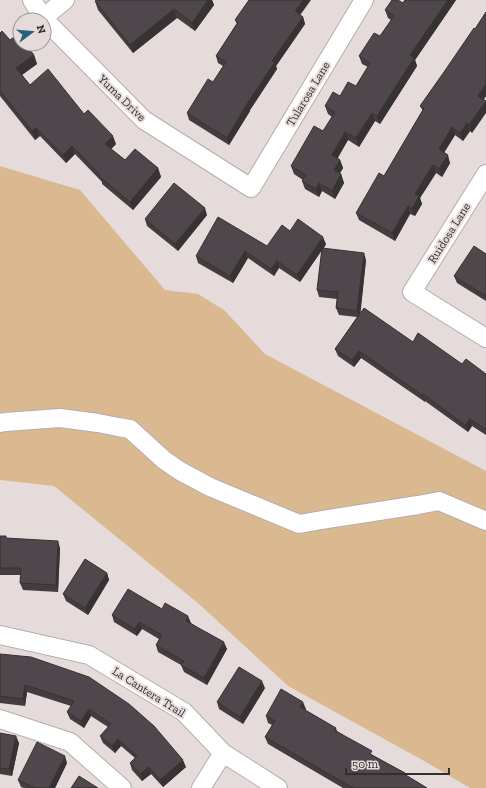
<svg xmlns="http://www.w3.org/2000/svg" width="486" height="788" font-family="'Zilla Slab',serif">
	<style>
		.green { fill: #dab991 }
		.lines { fill: none; stroke-linecap: round; stroke-linejoin: round }
		.minor-casing { stroke: #b7acad; stroke-width: 20 }
		.minor { stroke: #fff; stroke-width: 18 }
		.wall { fill: #433d40 }
		.shaded-wall { fill: #373234 }
		.building { fill: #4e474b; stroke: #373234 }
		.labels { text-anchor: middle; dominant-baseline: central; stroke-width: 4; stroke-linejoin: round; paint-order: stroke }
		.street-label { font-size: 12px; fill: #332f2f; stroke: #e6dbdb }
	</style>
	<rect width="100%" height="100%" fill="#e6dbdb"/>
	<path class="green" d="M 0,166 L 80,190 L 165,290 L 198,294 L 224,310 L 265,354 L 486,471 L 486,788 L 470,788 L 426,762 L 288,686 L 199,604 L 54,486 L 0,480 Z"/>
	<g class="lines">
		<defs>
			<path id="minor" d="M 32,0 L 43,18 L 144,120 L 251,188 L 364,0
				M 43,18 L 65,0
				M 486,174 L 412,292 L 486,338
				M 0,423 L 5,422 L 60,418 L 98,423 L 118,427 L 130,429 L 164,460 L 180,471 L 210,487 L 299,524 L 322,520 L 418,505 L 439,501 L 486,521
				M 0,635 L 89,655 L 184,712 L 223,753 L 278,788
				M 0,719 L 70,742 L 122,788
				M 201,788 L 223,753"/>
		</defs>
		<use href="#minor" class="minor-casing"/>
		<use href="#minor" class="minor"/>
	</g>
	<path class="wall" d="M 97,0 L 212,0 L 214,5 L 195,31 L 177,18 L 133,53 L 98,10 L 95,1 Z
		M 405,0 L 456,0 L 415,60 L 417,66 L 380,124 L 375,121 L 359,147 L 348,140 L 337,158 L 340,160 L 343,168 L 340,173 L 341,174 L 344,183 L 335,199 L 322,191 L 319,197 L 305,189 L 302,181 L 303,180 L 294,174 L 291,166 L 323,131 L 332,117 L 328,114 L 325,106 L 340,96 L 356,86 L 368,67 L 362,64 L 359,56 L 380,36 L 391,20 L 388,18 L 385,10 L 403,3 Z
		M 486,12 L 486,96 L 484,99 L 472,133 L 470,131 L 463,141 L 455,135 L 444,153 L 450,163 L 442,177 L 436,173 L 420,198 L 422,204 L 415,216 L 410,214 L 395,241 L 359,220 L 356,213 L 384,176 L 423,111 L 420,106 L 475,29 Z
		M 300,15 L 303,17 L 305,24 L 276,66 L 277,69 L 250,110 L 250,111 L 229,145 L 189,120 L 187,113 L 213,82 L 223,66 L 218,63 L 216,56 L 237,24 L 235,20 Z
		M 0,33 L 10,40 L 34,55 L 37,64 L 22,75 L 30,85 L 84,114 L 116,144 L 111,149 L 125,160 L 158,168 L 161,177 L 133,210 L 102,184 L 102,182 L 75,154 L 66,163 L 40,136 L 35,140 L 0,96 Z
		M 207,215 L 178,251 L 147,226 L 145,219 Z
		M 290,231 L 326,244 L 324,248 L 366,260 L 360,313 L 413,342 L 462,364 L 486,374 L 486,435 L 472,426 L 468,432 L 425,401 L 425,402 L 361,358 L 354,367 L 338,356 L 335,349 L 357,317 L 339,315 L 336,308 L 337,299 L 319,297 L 317,290 L 322,250 L 300,282 L 279,268 L 274,276 L 248,258 L 233,283 L 198,263 L 196,256 L 267,246 Z
		M 486,254 L 486,301 L 457,283 L 454,276 Z
		M 0,536 L 6,538 L 60,548 L 58,592 L 23,590 L 20,583 L 20,575 L 0,575 Z
		M 107,573 L 109,580 L 88,615 L 66,601 L 63,594 Z
		M 162,609 L 191,623 L 227,649 L 207,685 L 184,672 L 181,665 L 158,652 L 156,645 L 159,639 L 142,629 L 137,636 L 114,622 L 112,615 Z
		M 0,654 L 186,767 L 163,787 L 151,774 L 142,781 L 132,770 L 130,763 L 135,758 L 121,746 L 115,753 L 103,743 L 100,736 L 108,727 L 91,716 L 84,728 L 70,719 L 67,712 L 71,706 L 27,692 L 25,706 L 0,703 Z
		M 265,688 L 243,724 L 219,709 L 217,702 Z
		M 306,709 L 305,710 L 336,728 L 337,731 L 374,756 L 405,773 L 406,775 L 427,788 L 343,788 L 268,744 L 265,737 L 272,725 L 268,723 L 266,716 Z
		M 0,733 L 19,743 L 12,776 L 0,774 Z
		M 67,763 L 55,788 L 24,788 L 21,787 L 18,780 Z"/>
	<path class="shaded-wall" d="M 208,0 L 212,0 L 214,5 L 195,31 L 192,23 Z
		M 303,0 L 311,0 L 298,18 L 295,11 Z
		M 448,0 L 456,0 L 415,60 L 417,66 L 380,124 L 377,116 L 410,55 Z
		M 174,9 L 177,18 L 133,53 L 130,45 Z
		M 303,17 L 305,24 L 276,66 L 277,69 L 250,110 L 250,111 L 229,145 L 227,138 L 272,61 Z
		M 34,55 L 37,64 L 19,77 L 16,68 Z
		M 486,84 L 486,96 L 481,103 L 478,96 Z
		M 486,101 L 486,113 L 472,133 L 469,125 Z
		M 372,113 L 375,121 L 359,147 L 356,138 Z
		M 467,123 L 470,131 L 463,141 L 460,133 Z
		M 452,127 L 455,135 L 441,157 L 439,149 Z
		M 36,128 L 40,136 L 35,140 L 32,131 Z
		M 345,132 L 348,140 L 335,163 L 332,155 Z
		M 113,136 L 116,144 L 108,152 L 105,144 Z
		M 72,146 L 75,154 L 66,163 L 63,155 Z
		M 448,155 L 450,163 L 442,177 L 439,169 Z
		M 340,160 L 343,168 L 337,178 L 334,170 Z
		M 433,165 L 436,173 L 420,198 L 422,204 L 415,216 L 412,209 L 415,194 Z
		M 158,168 L 161,177 L 133,210 L 130,202 Z
		M 341,174 L 344,183 L 335,199 L 332,191 Z
		M 319,183 L 322,191 L 319,197 L 316,189 Z
		M 408,206 L 410,214 L 395,241 L 392,233 Z
		M 205,208 L 207,215 L 178,251 L 175,244 Z
		M 323,237 L 326,244 L 300,282 L 297,275 Z
		M 245,251 L 248,258 L 233,283 L 230,276 Z
		M 364,253 L 366,260 L 360,318 L 357,311 Z
		M 277,261 L 279,268 L 274,276 L 271,269 Z
		M 359,351 L 361,358 L 354,367 L 352,360 Z
		M 423,394 L 425,401 L 425,402 L 422,395 Z
		M 470,419 L 472,426 L 468,432 L 465,425 Z
		M 58,541 L 60,548 L 58,592 L 56,585 Z
		M 107,573 L 109,580 L 88,615 L 85,608 Z
		M 188,616 L 191,623 L 188,628 L 186,621 Z
		M 139,622 L 142,629 L 137,636 L 135,629 Z
		M 224,642 L 227,649 L 207,685 L 204,678 Z
		M 262,681 L 265,688 L 243,724 L 240,717 Z
		M 25,685 L 27,692 L 25,706 L 23,699 Z
		M 303,702 L 306,709 L 303,714 L 300,707 Z
		M 89,709 L 91,716 L 84,728 L 81,721 Z
		M 16,736 L 19,743 L 12,776 L 9,769 Z
		M 118,739 L 121,746 L 115,753 L 112,746 Z
		M 65,756 L 67,763 L 55,788 L 49,788 Z
		M 183,760 L 186,767 L 163,787 L 160,780 Z
		M 149,767 L 151,774 L 142,781 L 140,774 Z"/>
	<path class="building" d="M 97,0 L 208,0 L 192,23 L 174,9 L 130,45 L 95,1 Z
		M 249,0 L 303,0 L 295,11 L 303,17 L 272,61 L 275,62 L 247,104 L 227,138 L 187,113 L 208,79 L 213,82 L 226,62 L 216,56 L 238,22 L 235,20 Z
		M 392,0 L 398,0 L 403,3 L 405,0 L 448,0 L 410,55 L 414,58 L 377,116 L 372,113 L 356,138 L 345,132 L 332,155 L 340,160 L 334,170 L 341,174 L 332,191 L 319,183 L 316,189 L 302,181 L 306,175 L 291,166 L 314,126 L 323,131 L 335,112 L 325,106 L 333,92 L 340,96 L 348,82 L 356,86 L 370,63 L 359,56 L 374,33 L 380,36 L 394,16 L 385,10 Z
		M 486,12 L 486,84 L 478,96 L 486,101 L 469,125 L 467,123 L 460,133 L 452,127 L 439,149 L 448,155 L 439,169 L 433,165 L 415,194 L 419,196 L 412,209 L 408,206 L 392,233 L 356,213 L 379,173 L 384,176 L 424,108 L 420,106 L 444,72 L 474,28 L 475,29 Z
		M 2,31 L 10,40 L 18,34 L 20,37 L 20,44 L 25,44 L 34,55 L 16,68 L 30,85 L 48,69 L 84,114 L 88,110 L 113,136 L 105,144 L 125,160 L 135,149 L 158,168 L 130,202 L 99,176 L 100,175 L 72,146 L 63,155 L 36,128 L 32,131 L 0,91 L 0,33 Z
		M 174,183 L 205,208 L 175,244 L 145,219 Z
		M 218,217 L 267,246 L 282,225 L 290,231 L 298,219 L 323,237 L 297,275 L 277,261 L 271,269 L 245,251 L 230,276 L 196,256 Z
		M 474,246 L 486,254 L 486,296 L 454,276 Z
		M 322,248 L 364,253 L 357,311 L 336,308 L 338,292 L 317,290 Z
		M 364,308 L 413,342 L 418,333 L 462,364 L 466,359 L 486,374 L 486,430 L 470,419 L 465,425 L 423,394 L 422,395 L 359,351 L 352,360 L 335,349 Z
		M 0,536 L 6,536 L 6,538 L 58,541 L 56,585 L 20,583 L 21,568 L 0,568 Z
		M 85,559 L 107,573 L 85,608 L 63,594 Z
		M 128,589 L 162,609 L 165,603 L 188,616 L 186,621 L 224,642 L 204,678 L 181,665 L 184,661 L 156,645 L 162,635 L 139,622 L 135,629 L 112,615 Z
		M 0,654 L 31,657 L 89,677 L 129,704 L 154,726 L 183,760 L 160,780 L 149,767 L 140,774 L 130,763 L 137,756 L 118,739 L 112,746 L 100,736 L 111,724 L 89,709 L 81,721 L 67,712 L 74,701 L 25,685 L 23,699 L 0,696 Z
		M 239,667 L 262,681 L 240,717 L 217,702 Z
		M 281,689 L 303,702 L 300,707 L 336,728 L 334,730 L 372,751 L 370,754 L 405,773 L 404,774 L 427,788 L 353,788 L 265,737 L 275,721 L 266,716 Z
		M 0,733 L 16,736 L 9,769 L 0,768 Z
		M 37,742 L 65,756 L 49,788 L 35,788 L 18,780 Z
		M 79,776 L 98,788 L 71,788 Z"/>
	<g class="labels">
		<g class="street-label">
			<text transform="translate(308 94) rotate(-59)">Tularosa Lane</text>
			<text transform="translate(122 98) rotate(44)">Yuma Drive</text>
			<text transform="translate(449 233) rotate(-58)">Ruidosa Lane</text>
			<text transform="translate(149 692) rotate(32)">La Cantera Trail</text>
		</g>
	</g>
	<g transform="translate(32 32) rotate(74)"><circle r="19" fill="#e6dbdb" stroke="#9e9696"/>
	<path d="M0-3L7 15L0 10L-7 15Z" fill="#28627b"/>
	<text y="-6" font-size="11" font-weight="bold" text-anchor="middle" fill="#332f2f">N</text>
	</g>
	<path d="M346 768v6h103v-6" fill="none" stroke="#332f2f" stroke-width="2"/>
	<text x="352" y="768" font-size="12" fill="#332f2f" stroke="#e6dbdb" stroke-width="3" paint-order="stroke">50 m</text>
</svg>
